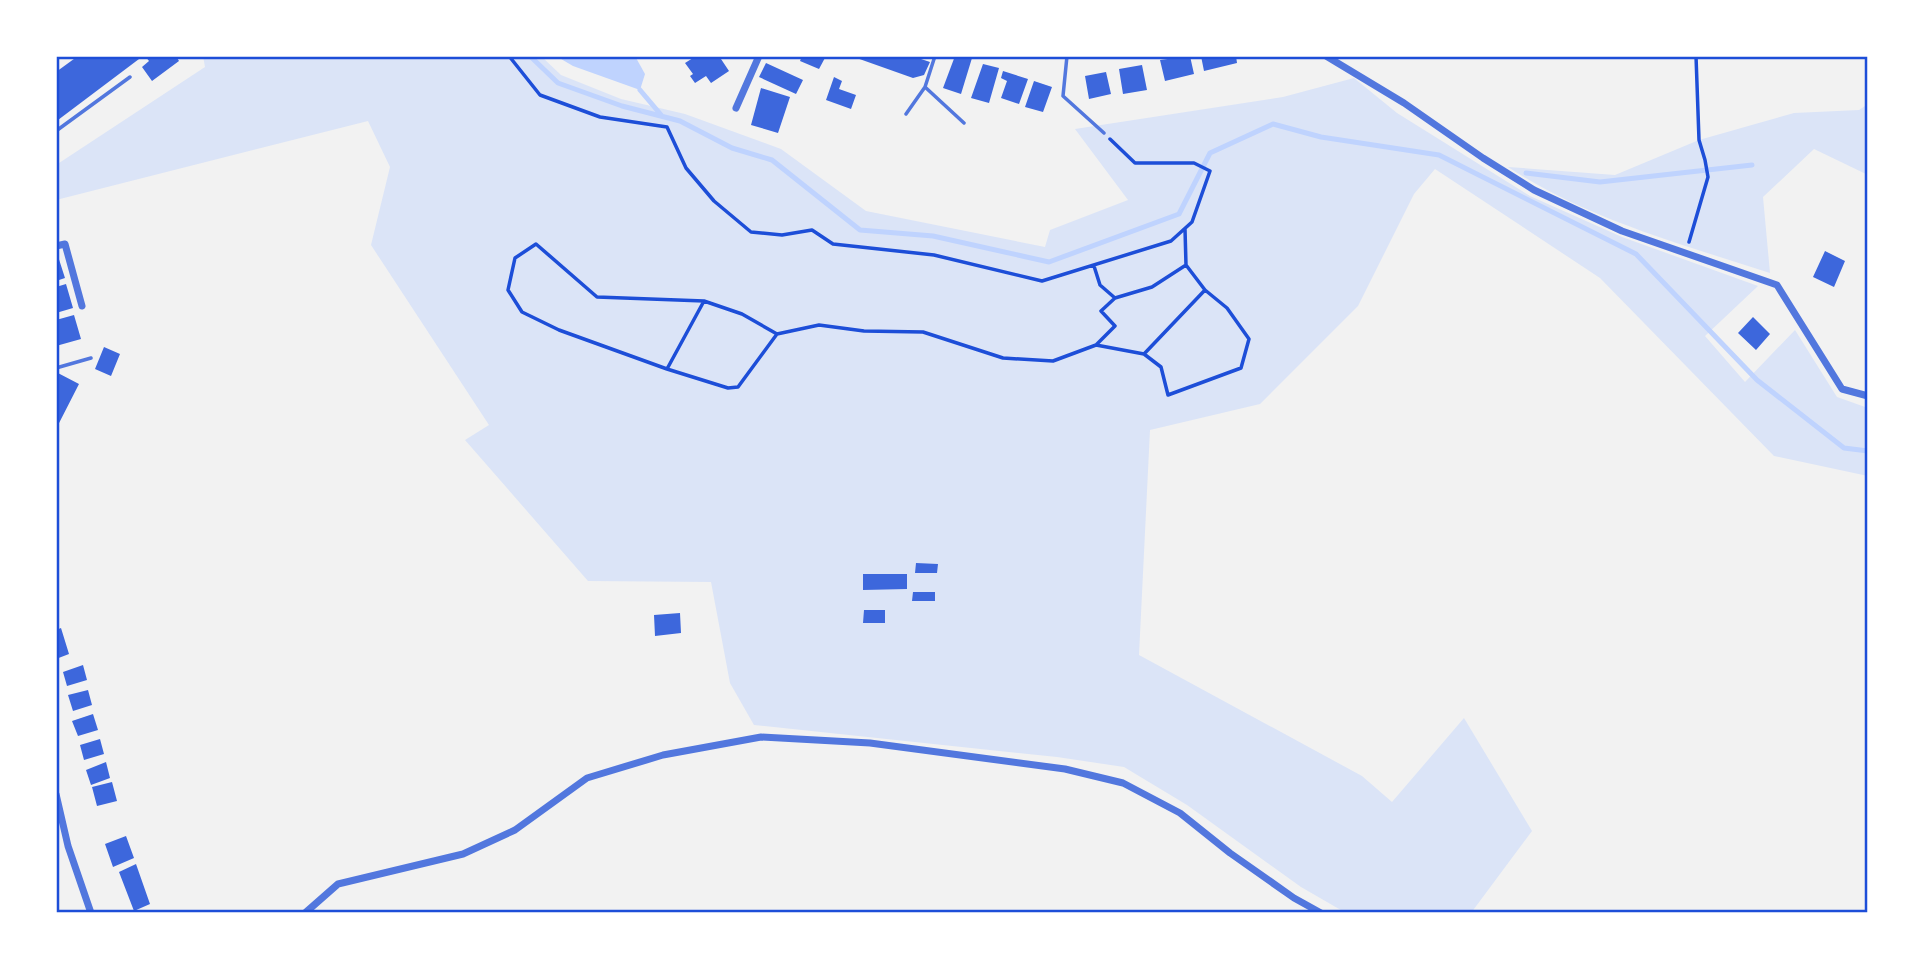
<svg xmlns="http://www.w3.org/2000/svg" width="1924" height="969" font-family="'Open Sans',sans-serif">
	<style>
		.green { fill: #dbe4f7 }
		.water { fill: #bfd3fe }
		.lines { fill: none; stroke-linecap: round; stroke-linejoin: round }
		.stream { stroke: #bfd3fe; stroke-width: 5 }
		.building { fill: #3d67dc }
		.path { stroke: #1d4ed8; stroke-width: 3.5 }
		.service { stroke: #5277de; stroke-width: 3.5 }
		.minor { stroke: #5277de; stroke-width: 7 }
		.neatline { fill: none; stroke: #1d4ed8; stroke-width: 2.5 }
	</style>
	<rect width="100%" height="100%" fill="#f2f2f2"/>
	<path class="green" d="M 203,56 L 541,56 L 561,75 L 621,99 L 685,114 L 781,149 L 866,211 L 1045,247 L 1050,230 L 1128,200 L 1075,129 L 1283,97 L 1354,78 L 1397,113 L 1530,196 L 1622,237 L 1758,286 L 1705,336 L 1745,382 L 1795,330 L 1837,397 L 1868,408 L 1868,476 L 1774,456 L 1600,278 L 1435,169 L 1414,194 L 1358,306 L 1260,404 L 1150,430 L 1139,655 L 1362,776 L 1392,802 L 1464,718 L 1532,831 L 1471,913 L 1346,913 L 1301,887 L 1187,805 L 1124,767 L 1057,757 L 754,725 L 730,683 L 711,582 L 588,581 L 465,440 L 489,425 L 371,245 L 390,167 L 368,121 L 56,200 L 56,165 L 205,67 Z
		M 1868,104 L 1868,175 L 1814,149 L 1763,197 L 1770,273 C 1681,244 1587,219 1508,167 L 1615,175 L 1699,140 L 1794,113 L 1859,110 Z"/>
	<path class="water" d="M 556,56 L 635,56 L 645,74 L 640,90 L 573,66 Z"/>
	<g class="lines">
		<path class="stream" d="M 530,56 L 558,83 L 622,106 L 680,121 L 732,148 L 772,160 L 860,230 L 933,236 L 1049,262 L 1179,214 L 1210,153 L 1273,124 L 1321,137 L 1439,155 L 1636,254 L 1757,380 L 1844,448 L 1868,451
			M 640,90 L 662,116
			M 1526,173 L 1600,182 L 1752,165"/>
	</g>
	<path class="building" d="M 78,56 L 143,56 L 58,120 L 56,72 Z
		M 145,56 L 176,56 L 179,61 L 152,81 L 142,67 L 149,61 Z
		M 692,56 L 719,56 L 729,71 L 711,83 L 706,76 L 695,83 L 690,76 L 693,74 L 685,63 L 693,58 Z
		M 802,56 L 826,56 L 819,69 L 800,61 Z
		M 851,56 L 912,56 L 930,62 L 924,75 L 913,78 Z
		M 955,56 L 972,58 L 961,94 L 943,88 Z
		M 1190,56 L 1194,74 L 1165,81 L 1160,60 Z
		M 1201,56 L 1236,56 L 1237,63 L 1204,71 Z
		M 766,63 L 803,80 L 796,94 L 759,77 Z
		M 983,64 L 999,68 L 989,103 L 971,98 Z
		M 1142,65 L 1147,90 L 1123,94 L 1119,69 Z
		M 1003,71 L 1028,79 L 1019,104 L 1001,98 L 1007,81 L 1001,78 Z
		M 1106,72 L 1111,94 L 1089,99 L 1085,76 Z
		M 834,77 L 842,81 L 839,89 L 856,95 L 851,109 L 826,100 Z
		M 1034,81 L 1052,87 L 1043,112 L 1025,107 Z
		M 761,88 L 790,97 L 778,133 L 751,125 Z
		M 56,250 L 65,278 L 56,281 Z
		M 1825,251 L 1845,261 L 1834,287 L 1813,277 Z
		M 66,284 L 73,308 L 56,313 L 56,287 Z
		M 74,315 L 81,339 L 56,346 L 56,320 Z
		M 1753,317 L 1770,334 L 1756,350 L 1738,333 Z
		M 104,347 L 120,354 L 111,376 L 95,369 Z
		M 56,372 L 79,384 L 56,429 Z
		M 916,563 L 938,564 L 937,573 L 915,573 Z
		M 863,574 L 907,574 L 907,589 L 863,590 Z
		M 913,592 L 935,592 L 935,601 L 912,601 Z
		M 864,610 L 885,610 L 885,623 L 863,623 Z
		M 680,613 L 681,633 L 655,636 L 654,615 Z
		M 61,628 L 69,654 L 56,659 L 56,630 Z
		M 83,665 L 87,680 L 67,686 L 63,672 Z
		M 88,690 L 92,705 L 73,711 L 68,695 Z
		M 93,714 L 98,730 L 78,736 L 72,721 Z
		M 100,739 L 104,754 L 84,760 L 80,745 Z
		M 106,762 L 110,778 L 91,785 L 86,770 Z
		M 112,782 L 117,801 L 97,806 L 92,787 Z
		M 126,836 L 134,858 L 113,867 L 105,844 Z
		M 136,864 L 150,904 L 134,911 L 119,872 Z"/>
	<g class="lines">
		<path class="path" d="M 509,56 L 540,95 L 600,117 L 667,127 L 686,168 L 714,201 L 751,232 L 782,235 L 812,230 L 833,244 L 934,255 L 1042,281 L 1171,241 L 1192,222 L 1210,171 L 1194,163 L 1135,163 L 1110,139
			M 1689,242 L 1708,177 L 1705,160 L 1699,140 L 1696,56
			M 1094,266 L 1100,285 L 1115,298 L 1152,287 L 1186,265
			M 777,334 L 742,314 L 704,301 L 597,297 L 536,244 L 515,258 L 508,290 L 522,312 L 559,330 L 667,369 L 728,388 L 738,387 L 777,334 L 819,325 L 864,331 L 923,332 L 1003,358 L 1053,361 L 1096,345 L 1115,326 L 1101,311 L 1115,298
			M 1096,345 L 1144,354 L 1161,367 L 1168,395 L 1241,368 L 1249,339 L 1227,308 L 1205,290 L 1186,265 L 1185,229
			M 1144,354 L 1205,290
			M 667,369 L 704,301"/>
		<path class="service" d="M 935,56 L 925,87 L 964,123
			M 1067,56 L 1063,96 L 1104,133
			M 906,114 L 925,87
			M 56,131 L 130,77
			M 56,368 L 91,358"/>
		<path class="minor" d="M 1326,56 L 1404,103 L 1483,158 L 1534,190 L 1622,231 L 1777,285 L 1842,389 L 1868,396
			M 736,108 L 759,56
			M 56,246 L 65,244 L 82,306
			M 56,794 L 68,846 L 91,913
			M 305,913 L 338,884 L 463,854 L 515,830 L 587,778 L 663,755 L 761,737 L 870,743 L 1065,769 L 1123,783 L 1180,813 L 1230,853 L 1294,898 L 1321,913"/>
	</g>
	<rect width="1924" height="969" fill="none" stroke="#ffffff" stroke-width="116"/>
	<rect x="58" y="58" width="1808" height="853" class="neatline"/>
</svg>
